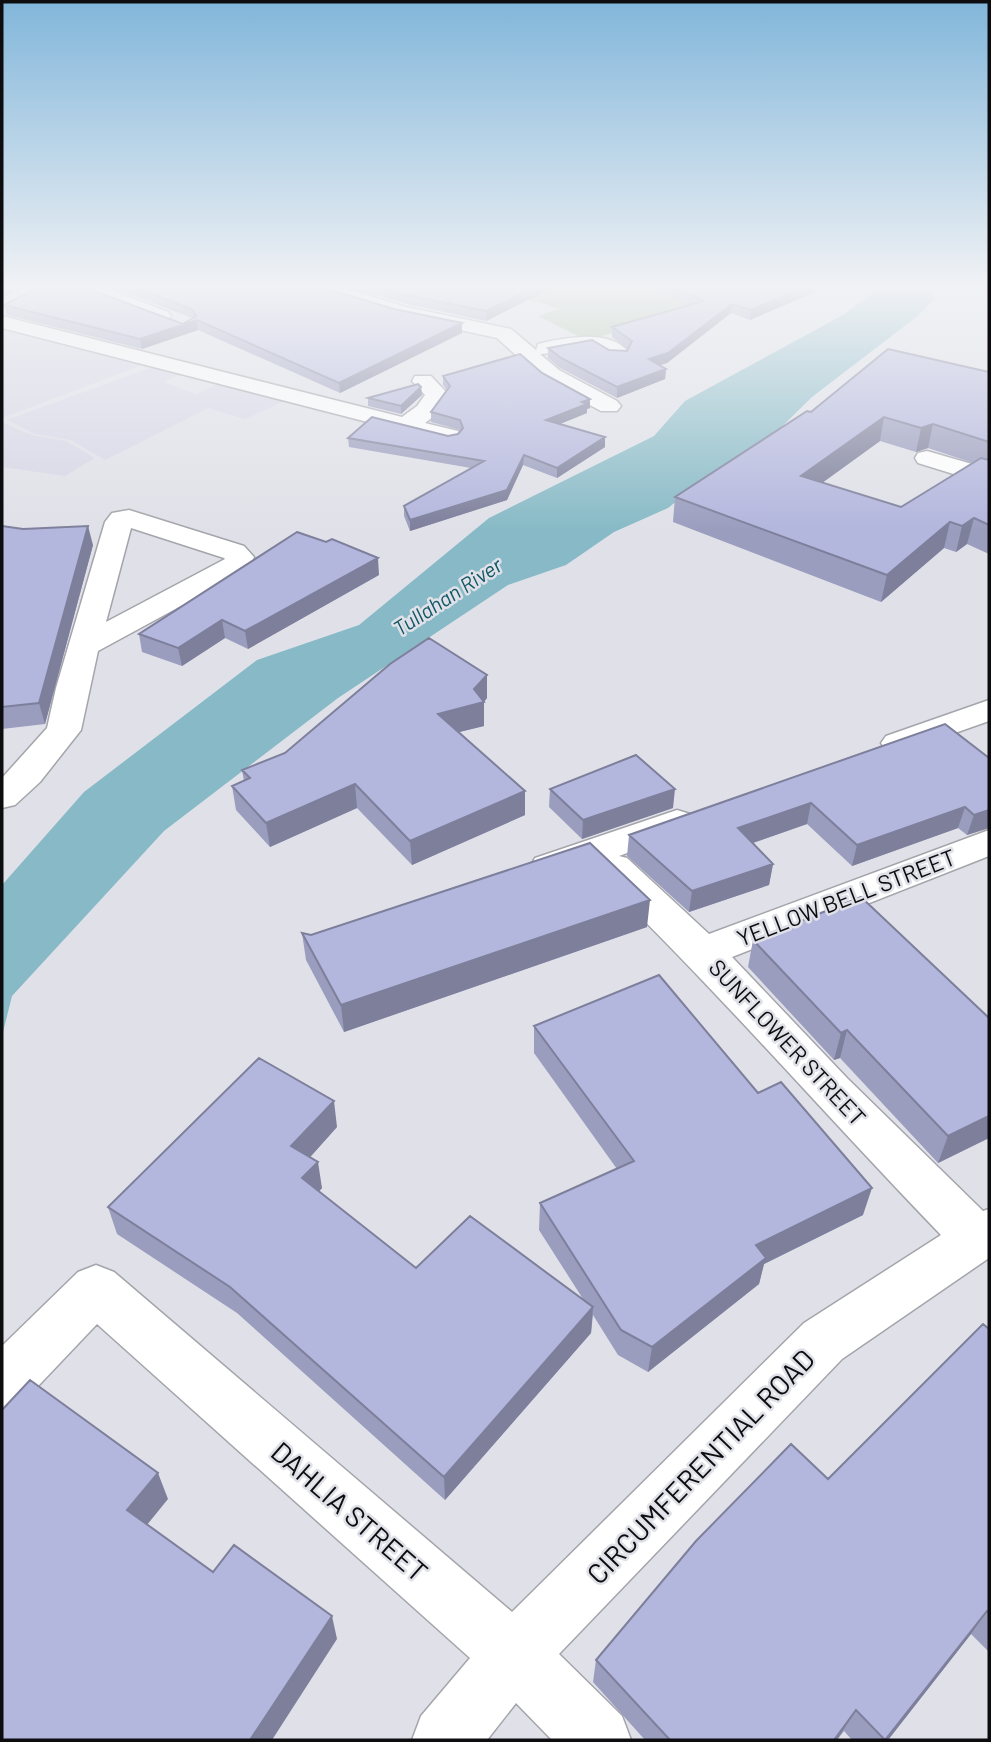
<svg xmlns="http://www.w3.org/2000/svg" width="991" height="1742" font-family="Barlow,sans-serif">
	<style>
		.built { fill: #d5d6e5 }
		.green { fill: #a3be9c }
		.water { fill: #87bac6 }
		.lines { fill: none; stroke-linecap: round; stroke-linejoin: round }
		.minor-casing { stroke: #a4a4ab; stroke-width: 3 }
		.minor { fill: #fff; fill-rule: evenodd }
		.wall { fill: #9a9dbe; fill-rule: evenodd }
		.shaded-wall { fill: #7d7f9b }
		.building { fill: #b3b6dd; stroke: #7d7f9b; stroke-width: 2 }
		.labels { text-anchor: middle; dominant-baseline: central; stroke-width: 5; stroke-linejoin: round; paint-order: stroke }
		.far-water-label { font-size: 21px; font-style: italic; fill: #115765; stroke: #e0e1e8 }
		.street-label { font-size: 23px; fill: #0d0d10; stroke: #e0e1e8 }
		.near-street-label { font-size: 28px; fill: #0d0d10; stroke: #e0e1e8 }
	</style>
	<rect width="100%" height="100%" fill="#e0e1e8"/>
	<path class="built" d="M 2,326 L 153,361 L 2,418 Z
		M 158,365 L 182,373 L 164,382 L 196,395 L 215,385 L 235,385 L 289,399 L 245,419 L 208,408 L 105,460 L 71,440 L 35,434 L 7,420 Z
		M 2,422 L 31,435 L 66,441 L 95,458 L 65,476 L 2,467 Z"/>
	<path class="green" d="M 492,287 L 691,287 L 720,304 L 586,340 L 538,316 L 559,309 Z"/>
	<path class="water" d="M 881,287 L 929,287 L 935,299 L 915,318 L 812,397 L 759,449 L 704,479 L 668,508 L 614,532 L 566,565 L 508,585 L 338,698 L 164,831 L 12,996 L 2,1036 L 2,885 L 84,792 L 257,660 L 359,625 L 489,518 L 654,436 L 685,401 L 843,315 Z"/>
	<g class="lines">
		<defs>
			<path id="minor" d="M 75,287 L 103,287 L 168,312 L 171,316 L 168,320 L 154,320 Z
				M 309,287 L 340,287 L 406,307 L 511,329 L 536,350 L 538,344 C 563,338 611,328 629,353 L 626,358 L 618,359 L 592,350 L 540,354 L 559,370 L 617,401 L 621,406 L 617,411 L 601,411 L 543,380 L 497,338 L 395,316 L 311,291 Z
				M 2,316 L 402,417 L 417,406 L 425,395 L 412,381 L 415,376 L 431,376 L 448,394 L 434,416 L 425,423 L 458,431 L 461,436 L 458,441 L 449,443 L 2,328 Z
				M 927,451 L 989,469 L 989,485 L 918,463 L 915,458 L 918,453 Z
				M 129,510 L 244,546 L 254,557 L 249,569 L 98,651 L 81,730 L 40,782 L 15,805 L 2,808 L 2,778 L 47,728 L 56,688 L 105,522 L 112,513 ZM 131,528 L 224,558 L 225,559 L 106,622 Z
				M 989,700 L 989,721 L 898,753 L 886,750 L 881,743 L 886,736 Z
				M 677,810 L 690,814 L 695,822 L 690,830 L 619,856 L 627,858 L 709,934 L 989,830 L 989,856 L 732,957 L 847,1078 L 983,1211 L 989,1209 L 989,1258 L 842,1359 L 559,1654 L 622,1716 L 631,1740 L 552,1740 L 516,1703 L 487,1740 L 412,1740 L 421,1716 L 470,1658 L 97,1324 L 22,1403 L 2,1411 L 2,1346 L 78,1272 L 96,1265 L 114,1272 L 512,1612 L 804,1323 L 941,1235 C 826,1116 718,991 599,876 L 594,867 L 596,864 L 549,880 L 535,876 L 530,867 L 535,858 Z"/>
		</defs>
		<use href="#minor" class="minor-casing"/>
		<use href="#minor" class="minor"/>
	</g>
	<path class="wall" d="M 111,287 L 321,287 L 462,333 L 340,393 L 198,330 L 142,349 L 7,315 L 4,305 L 183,324 L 192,318 Z
		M 350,287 L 554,287 L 486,321 L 407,304 Z
		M 649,287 L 826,287 L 750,320 L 731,313 L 667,363 L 659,365 L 666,369 L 665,379 L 617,398 L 560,368 L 548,358 L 548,348 L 627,351 L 628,349 L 612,337 L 612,327 L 690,305 Z
		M 989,372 L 989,554 L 967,544 L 956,552 L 944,548 L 881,602 L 673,522 L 675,497 L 811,412 ZM 880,441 L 916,452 L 928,448 L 973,463 L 901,507 L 822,483 Z
		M 542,373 L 590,399 L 590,408 L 587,409 L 587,413 L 560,424 L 605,447 L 557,478 L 523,465 L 507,500 L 410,531 L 404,516 L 404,506 L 471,468 L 349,447 L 348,438 L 448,436 L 458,434 L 461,431 L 460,430 L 431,422 L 431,412 L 447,390 L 443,385 L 443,376 Z
		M 421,387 L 422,395 L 401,414 L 368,406 L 368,398 Z
		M 2,526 L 93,545 L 45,724 L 2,729 Z
		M 379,575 L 248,649 L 225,638 L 182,666 L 142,652 L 139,634 Z
		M 487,675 L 487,698 L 484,702 L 484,726 L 459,732 L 525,791 L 525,815 L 412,865 L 357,808 L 270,847 L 236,810 L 232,786 L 244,781 L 242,770 Z
		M 989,758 L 989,828 L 967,835 L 958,828 L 852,866 L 807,824 L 753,843 L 773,864 L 769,885 L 689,912 L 627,856 L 629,835 Z
		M 550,789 L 673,808 L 582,839 L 549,807 Z
		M 647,927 L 344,1032 L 306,960 L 302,933 L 311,935 Z
		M 753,940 L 989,1018 L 989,1138 L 938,1163 L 840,1058 L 834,1060 L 748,967 Z
		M 534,1026 L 863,1215 L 764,1264 L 759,1284 L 648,1372 L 618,1355 L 593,1315 L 591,1333 L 445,1500 L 237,1313 L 117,1234 L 108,1207 L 337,1127 L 310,1157 L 322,1188 L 319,1191 L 416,1268 L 583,1299 L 539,1230 L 540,1203 L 617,1169 L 534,1053 Z
		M 989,1329 L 989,1652 L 971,1634 L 888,1740 L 852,1740 L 844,1731 L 837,1740 L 645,1740 L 593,1682 L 596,1660 L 828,1479 Z"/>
	<path class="shaded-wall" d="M 2,287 L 22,287 L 2,298 Z
		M 535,287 L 554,287 L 486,321 L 486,311 Z
		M 806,287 L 826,287 L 750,320 L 751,310 Z
		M 732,304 L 731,313 L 667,363 L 648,369 L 649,359 Z
		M 197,320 L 198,330 L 142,349 L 140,339 Z
		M 462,323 L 462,333 L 340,393 L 339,383 Z
		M 666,369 L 665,379 L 617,398 L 617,387 Z
		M 421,387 L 422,395 L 401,414 L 401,406 Z
		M 590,399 L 590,408 L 587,409 L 587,413 L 545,430 L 546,420 Z
		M 884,417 L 880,441 L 797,501 L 801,476 Z
		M 933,424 L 928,448 L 916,452 L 921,428 Z
		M 605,437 L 605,447 L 557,478 L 557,468 Z
		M 524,455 L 523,465 L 507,500 L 410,531 L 410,520 Z
		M 974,518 L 967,544 L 956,552 L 962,526 Z
		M 950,522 L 944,548 L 881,602 L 887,575 Z
		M 88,526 L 93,545 L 45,724 L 39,703 Z
		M 378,558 L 379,575 L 248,649 L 245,631 Z
		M 222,620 L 225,638 L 182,666 L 178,648 Z
		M 487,675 L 487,698 L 483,703 L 484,702 L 484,726 L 439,737 L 438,714 L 474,689 Z
		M 355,784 L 357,808 L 270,847 L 266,823 Z
		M 675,789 L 673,808 L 582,839 L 583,820 Z
		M 525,791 L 525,815 L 412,865 L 410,841 Z
		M 811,803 L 807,824 L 735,849 L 738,828 Z
		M 965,807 L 958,828 L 852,866 L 857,845 Z
		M 989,810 L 989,828 L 967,835 L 974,815 Z
		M 773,864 L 769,885 L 689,912 L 692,891 Z
		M 650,900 L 647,927 L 344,1032 L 341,1005 Z
		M 847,1030 L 840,1058 L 834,1060 L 841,1033 Z
		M 334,1101 L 337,1127 L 296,1173 L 291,1146 Z
		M 989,1116 L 989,1138 L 938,1163 L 948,1136 Z
		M 318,1162 L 322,1188 L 307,1205 L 302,1178 Z
		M 872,1188 L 863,1215 L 764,1264 L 759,1284 L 648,1372 L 652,1347 L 756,1245 Z
		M 593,1307 L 591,1333 L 445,1500 L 444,1477 Z
		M 158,1473 L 168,1499 L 138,1536 L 127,1510 Z
		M 987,1611 L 971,1634 L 888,1740 L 885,1740 Z
		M 332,1616 L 337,1639 L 272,1740 L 250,1740 Z
		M 856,1710 L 837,1740 L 834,1740 Z"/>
	<path class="building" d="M 39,287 L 83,287 L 183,324 L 196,316 L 193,310 L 134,287 L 321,287 L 394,309 L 462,323 L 339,383 L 197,320 L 140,339 L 4,305 Z
		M 381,287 L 535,287 L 486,311 L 406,295 Z
		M 672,287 L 806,287 L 751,310 L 732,304 L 668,353 L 649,359 L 666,369 L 617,387 L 561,358 L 548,348 L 592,340 L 609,350 L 627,351 L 632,341 L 612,327 L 704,301 Z
		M 888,349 L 989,372 L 989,442 L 933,424 L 921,428 L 884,417 L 801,476 L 901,507 L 981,458 L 989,460 L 989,525 L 974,518 L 962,526 L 950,522 L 887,575 L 675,497 L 807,411 L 811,412 Z
		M 520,354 L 542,373 L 590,399 L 582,402 L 587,404 L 546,420 L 605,437 L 557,468 L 524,455 L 507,490 L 410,520 L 404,506 L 484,461 L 348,438 L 372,417 L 448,436 L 458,434 L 463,428 L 460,420 L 431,412 L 450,386 L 443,376 Z
		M 418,384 L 421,387 L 401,406 L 368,398 Z
		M 2,526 L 23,529 L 88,526 L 39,703 L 2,707 Z
		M 297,532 L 326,542 L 332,539 L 378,558 L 245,631 L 222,620 L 178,648 L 139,634 Z
		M 429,638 L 487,675 L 474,689 L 484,702 L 438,714 L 525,791 L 410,841 L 355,784 L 266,823 L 232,786 L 250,778 L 242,770 L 285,753 L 390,664 Z
		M 945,724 L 989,758 L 989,810 L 974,815 L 965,807 L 857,845 L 811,803 L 738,828 L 773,864 L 692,891 L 629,835 Z
		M 636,755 L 675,789 L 583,820 L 550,789 Z
		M 590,843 L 650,900 L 341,1005 L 302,933 L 311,935 Z
		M 861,897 L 989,1018 L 989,1116 L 948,1136 L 847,1030 L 841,1033 L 753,940 Z
		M 659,975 L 758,1093 L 781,1082 L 872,1188 L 756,1245 L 766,1258 L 652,1347 L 621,1330 L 540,1203 L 634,1161 L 534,1026 Z
		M 259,1058 L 334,1101 L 291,1146 L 318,1162 L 302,1178 L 416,1268 L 470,1216 L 593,1307 L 444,1477 L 230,1287 L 108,1207 Z
		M 983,1324 L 989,1329 L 989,1613 L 987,1611 L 885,1740 L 856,1710 L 834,1740 L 670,1740 L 596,1660 L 696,1541 L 791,1444 L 828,1479 Z
		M 30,1380 L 158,1473 L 127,1510 L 213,1572 L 234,1545 L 332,1616 L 250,1740 L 2,1740 L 2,1410 Z"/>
	<linearGradient id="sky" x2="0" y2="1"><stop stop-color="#81b6da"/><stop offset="0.54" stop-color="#f1f2f5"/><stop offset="1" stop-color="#f1f2f5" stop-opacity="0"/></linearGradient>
	<rect width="991" height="531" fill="url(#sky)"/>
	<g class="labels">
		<g class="far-water-label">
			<text transform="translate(447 596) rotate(-33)">Tullahan River</text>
		</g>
		<g class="street-label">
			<text transform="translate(846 897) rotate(-21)">YELLOW BELL STREET</text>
			<text transform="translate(788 1042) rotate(47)">SUNFLOWER STREET</text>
		</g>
		<g class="near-street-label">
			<text transform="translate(700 1466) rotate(-46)">CIRCUMFERENTIAL ROAD</text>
			<text transform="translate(350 1511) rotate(41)">DAHLIA STREET</text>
		</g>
	</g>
	<rect width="991" height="1742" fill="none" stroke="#0d0d10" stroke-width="7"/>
</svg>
